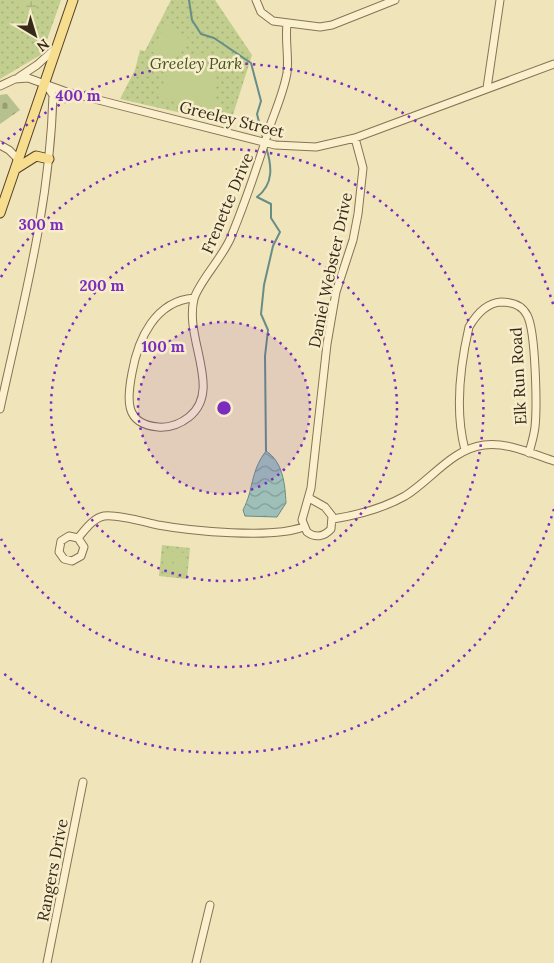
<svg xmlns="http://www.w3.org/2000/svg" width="554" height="963" font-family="Lora,serif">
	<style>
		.green { fill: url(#green-dots) }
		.wetland { fill: url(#wetland-marsh) }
		.cemetery { fill: url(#cemetery-stones) }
		.pitch { fill: #c1ce8e }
		.water { fill: url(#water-waves); stroke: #668d86 }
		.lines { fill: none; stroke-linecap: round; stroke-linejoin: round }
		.stream { stroke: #668d86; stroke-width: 2 }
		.minor-casing { stroke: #877354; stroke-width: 9 }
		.major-casing { stroke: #544029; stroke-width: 11 }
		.minor { stroke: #fbf0cd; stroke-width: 7 }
		.major { stroke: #f7de8e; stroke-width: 9 }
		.ring { fill: none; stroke: #7b2cbf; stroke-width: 2.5; stroke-dasharray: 2.5 5 }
		.labels { text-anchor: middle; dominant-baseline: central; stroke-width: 5; stroke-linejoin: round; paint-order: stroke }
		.park-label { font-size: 16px; font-style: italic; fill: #42531f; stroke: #f7edca }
		.street-label { font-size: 16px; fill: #35291a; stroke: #f7edca }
		.centre { fill: #7b2cbf; stroke: #f7edca; stroke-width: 2.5 }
		.ring-label { font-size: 15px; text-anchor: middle; font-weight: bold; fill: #7b2cbf; stroke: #f7edca; stroke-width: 5; stroke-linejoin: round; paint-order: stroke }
	</style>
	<defs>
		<pattern id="green-dots" width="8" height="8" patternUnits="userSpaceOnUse" patternTransform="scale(1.25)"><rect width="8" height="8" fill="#c1ce8e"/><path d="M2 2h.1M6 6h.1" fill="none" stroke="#a6b17a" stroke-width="1.8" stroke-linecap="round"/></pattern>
		<pattern id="wetland-marsh" width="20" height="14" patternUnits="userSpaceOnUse" patternTransform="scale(1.25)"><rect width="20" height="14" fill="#c1ce8e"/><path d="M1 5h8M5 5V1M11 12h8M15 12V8" fill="none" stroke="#a6b17a"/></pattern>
		<pattern id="cemetery-stones" width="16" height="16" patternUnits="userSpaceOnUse" patternTransform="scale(1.25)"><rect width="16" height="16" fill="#b7c18e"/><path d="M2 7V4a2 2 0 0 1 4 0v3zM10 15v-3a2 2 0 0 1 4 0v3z" fill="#969d73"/></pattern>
		<pattern id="water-waves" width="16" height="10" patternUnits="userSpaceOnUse" patternTransform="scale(1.25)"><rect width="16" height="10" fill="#9fc0b9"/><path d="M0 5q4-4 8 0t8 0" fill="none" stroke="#829c96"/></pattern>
	</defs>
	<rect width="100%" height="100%" fill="#f0e4ba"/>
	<path class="green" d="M 0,0 L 61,0 L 42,54 L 0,79 Z
		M 171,0 L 215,0 L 252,55 L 230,124 L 120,99 L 135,70 L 140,50 L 145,51 Z
		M 162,545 L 190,548 L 187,579 L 159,576 Z"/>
	<path class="wetland" d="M 15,0 L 41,0 L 34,10 L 23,10 Z"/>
	<path class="cemetery" d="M 7,94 L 20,110 L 0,124 L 0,95 Z"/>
	<path class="pitch" d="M 166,25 L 188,37 L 173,63 L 151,51 Z
		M 202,53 L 217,55 L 214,107 L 208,111 L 159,96 C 164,73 180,60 202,53 Z
		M 165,551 L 174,552 L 171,572 L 162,571 Z
		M 177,552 L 186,553 L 184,574 L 174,572 Z"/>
	<path class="water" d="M 266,451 C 283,462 285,484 286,503 L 277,517 L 245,516 L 243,510 C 254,489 250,472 266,451 Z"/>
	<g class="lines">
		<path class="stream" d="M 189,0 L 192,20 L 201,34 L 214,38 L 251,63 L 261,101 L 257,114 L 263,138
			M 266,147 C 272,166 274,184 257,197 L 271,204 L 271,218 L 280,232 L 273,246 L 264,285 L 261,314 L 268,330 L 265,356 L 266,451"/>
		<defs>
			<path id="minor" d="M 256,0 L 261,12 L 273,21 L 320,27 L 332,25 L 395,0
				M 19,77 L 37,65 L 56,48
				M 0,86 L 15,79 L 28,78 L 67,92 L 275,145 L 316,147 L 355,138 L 554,64
				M 487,88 L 500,0
				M 0,145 L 9,150 L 19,160
				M 194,298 C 155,301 138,339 132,373 C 127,399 124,424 158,427 C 169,428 180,424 189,417 C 223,390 184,339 194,299 C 198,283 223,257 231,237 C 246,200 259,162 271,123 C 277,107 284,90 287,73 C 289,57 285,41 287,24
				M 0,409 C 23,303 50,205 53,95 L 45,83
				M 465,450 C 455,412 460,366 469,327 C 476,315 486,303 501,302 C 512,302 522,305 527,315 C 536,331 537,408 535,427 C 534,436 531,445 529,453
				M 309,498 L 325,507 L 332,516 L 331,529 C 324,537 315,538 307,532 L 302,520 L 311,488 L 327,344 L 336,292 L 353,240 L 358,214 L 363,168 L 355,138
				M 333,519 C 358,515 382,509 405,496 C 431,480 452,449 484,445 C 508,442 532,454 554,461
				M 78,538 L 69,536 L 61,541 L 59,552 L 64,559 L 72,561 L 81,556 L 84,547 L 78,538 C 85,530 93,518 104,516 C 118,514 144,522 158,525 C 191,531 273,539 303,527
				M 47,963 L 83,782
				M 196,963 L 210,905"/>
			<path id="major" d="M 17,168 L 36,156 L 49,159
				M 0,213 L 73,0"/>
		</defs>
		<use href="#minor" class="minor-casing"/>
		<use href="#major" class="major-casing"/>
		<use href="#minor" class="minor"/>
		<use href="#major" class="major"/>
	</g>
	<circle cx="224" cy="408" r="86" fill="#7b2cbf" fill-opacity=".12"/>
	<g class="ring">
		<circle cx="224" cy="408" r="86"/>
		<circle cx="224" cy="408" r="173"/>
		<path d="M1 277A259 259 0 1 1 1 539"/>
		<path d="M554 509A345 345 0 0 1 2 672M2 144A345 345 0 0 1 554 307"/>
	</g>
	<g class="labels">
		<g class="park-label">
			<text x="196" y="63">Greeley Park</text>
		</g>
		<g class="street-label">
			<text transform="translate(232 119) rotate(14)">Greeley Street</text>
			<text transform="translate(227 203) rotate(-67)">Frenette Drive</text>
			<text transform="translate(330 270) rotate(-78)">Daniel Webster Drive</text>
			<text transform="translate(518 376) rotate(-93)">Elk Run Road</text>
			<text transform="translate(52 870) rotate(-79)">Rangers Drive</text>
		</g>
	</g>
	<circle cx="224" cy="408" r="8" class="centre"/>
	<g class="ring-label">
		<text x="78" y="101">400 m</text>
		<text x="41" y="230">300 m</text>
		<text x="102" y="291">200 m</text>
		<text x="163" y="352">100 m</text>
	</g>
	<g transform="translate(35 35) rotate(142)" stroke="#f7edca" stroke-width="4" paint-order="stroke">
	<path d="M0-4L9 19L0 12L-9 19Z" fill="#35291a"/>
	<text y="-8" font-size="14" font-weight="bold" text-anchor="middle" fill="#35291a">N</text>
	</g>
</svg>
